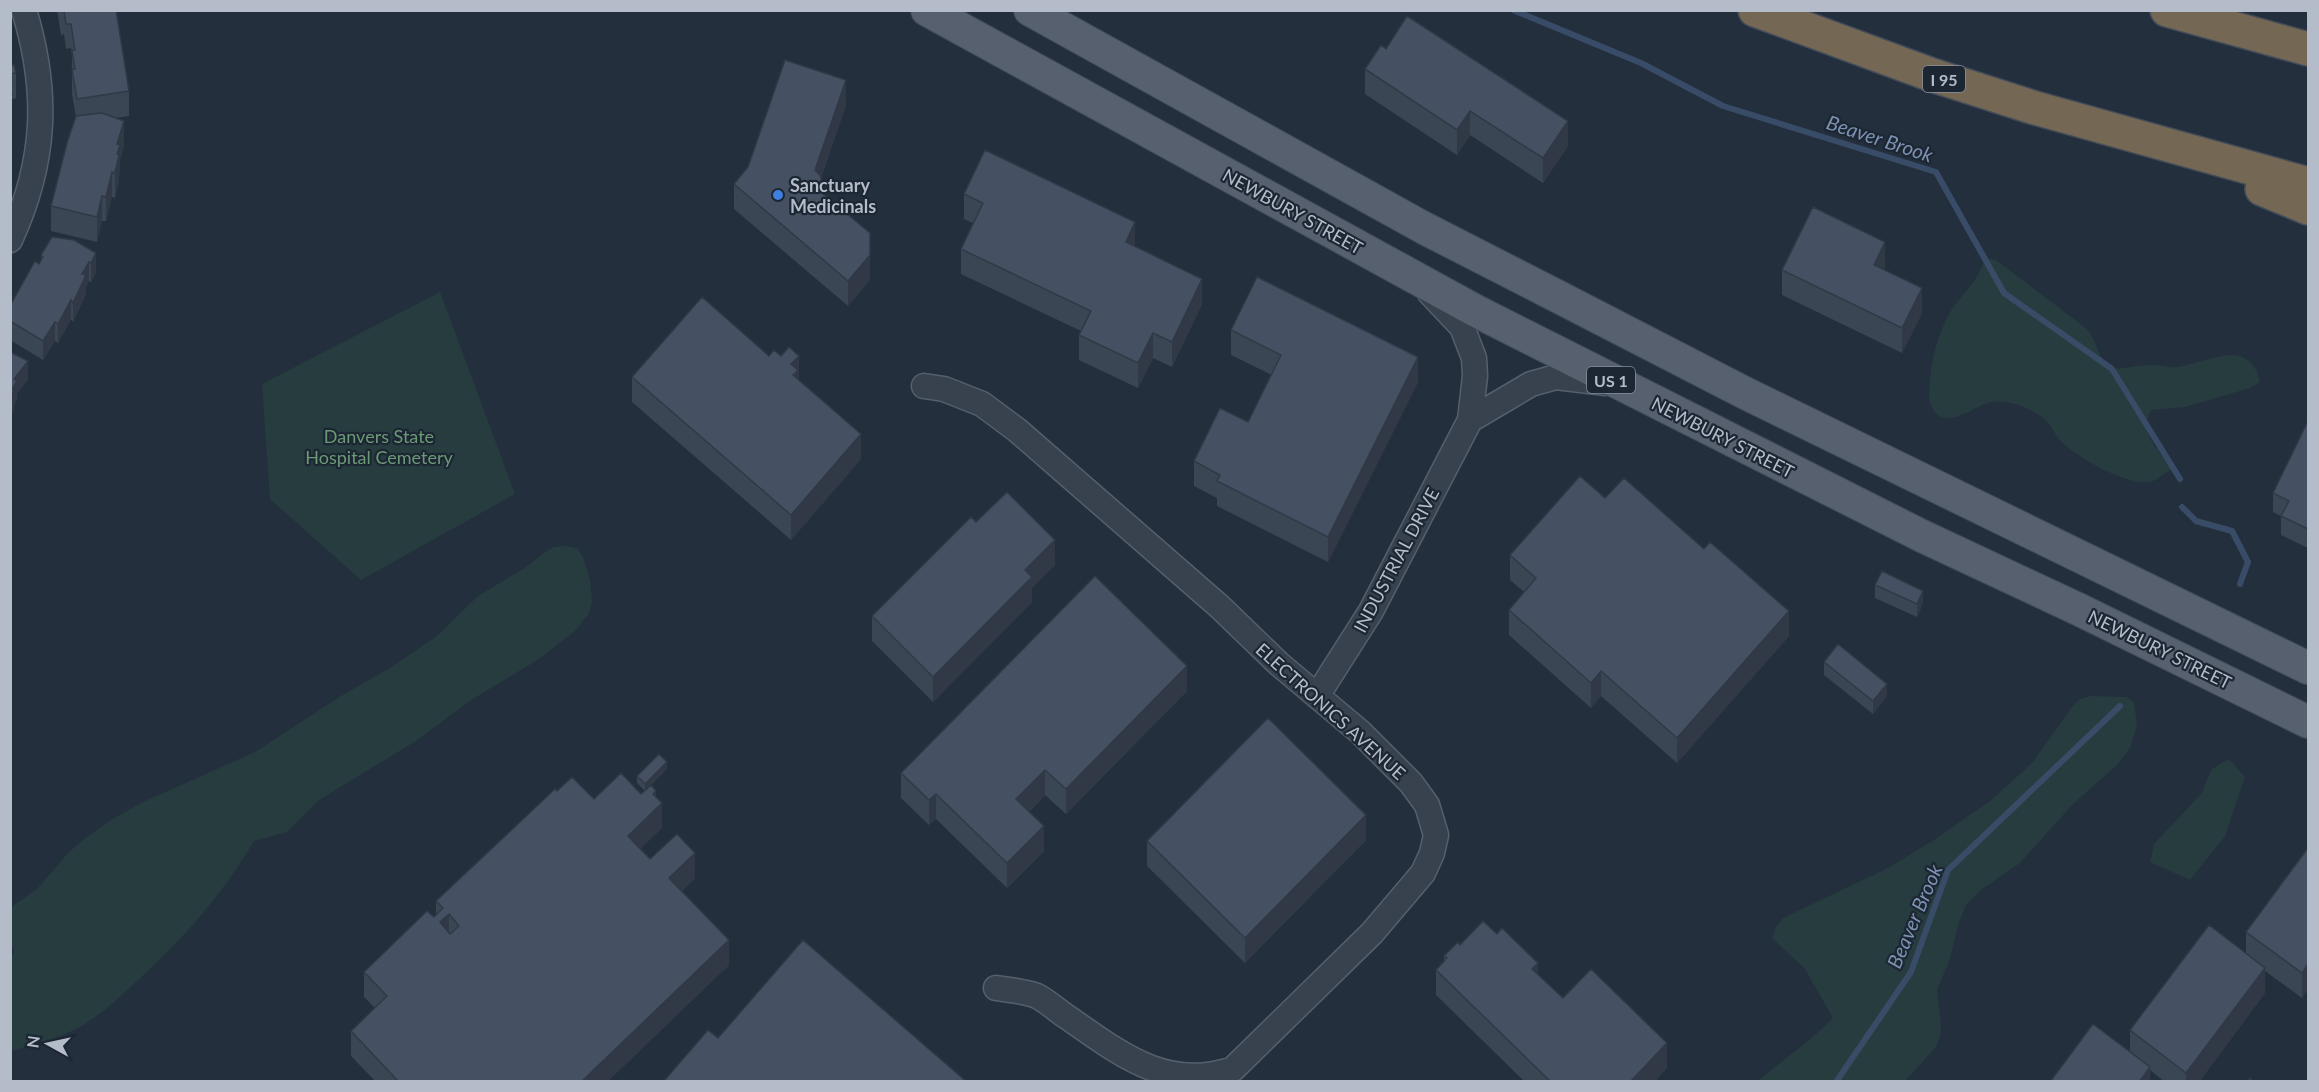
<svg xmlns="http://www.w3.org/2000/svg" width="2319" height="1092" font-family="Lato,sans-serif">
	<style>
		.green { fill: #263c3f }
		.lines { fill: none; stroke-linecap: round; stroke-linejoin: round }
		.stream { stroke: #394c67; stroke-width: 6 }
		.minor-casing { stroke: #565f6c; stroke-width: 27 }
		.major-casing { stroke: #414a57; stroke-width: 34 }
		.highway-casing { stroke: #434c59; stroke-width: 36 }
		.minor { stroke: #38414e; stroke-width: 24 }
		.major { stroke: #56606e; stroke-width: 32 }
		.highway { stroke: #746855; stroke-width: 33 }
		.wall { fill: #3b4654 }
		.shaded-wall { fill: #303945 }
		.building { fill: #455162; stroke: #303945; stroke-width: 1.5; fill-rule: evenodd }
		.shop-dot { fill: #3f7fe0; stroke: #1d2633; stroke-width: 2 }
		.labels { text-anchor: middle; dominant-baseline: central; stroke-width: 4.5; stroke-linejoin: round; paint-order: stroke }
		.shield { fill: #1d2633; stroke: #878f9c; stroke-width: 1.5 }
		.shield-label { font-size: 16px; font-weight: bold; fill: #b4bcc9 }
		.poi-label { font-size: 18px; font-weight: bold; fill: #b4bcc9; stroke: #1d2633; text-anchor: start }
		.street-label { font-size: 18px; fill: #b4bcc9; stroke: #1d2633 }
		.park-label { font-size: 18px; fill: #6b9a76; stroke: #1d2633 }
		.water-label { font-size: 20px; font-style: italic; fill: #7c92b1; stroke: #1d2633 }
	</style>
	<rect width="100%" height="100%" fill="#242f3e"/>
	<path class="green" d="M 1986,258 L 1996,260 L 2087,329 C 2097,341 2098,355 2107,368 C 2123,370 2138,364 2153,365 C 2161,365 2169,368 2177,367 C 2194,365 2226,350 2242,357 C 2253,361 2258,372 2260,382 L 2250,388 L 2185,407 L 2151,410 C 2138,434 2158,449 2172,469 C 2166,472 2159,479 2153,481 C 2132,489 2078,458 2063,443 C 2057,438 2054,431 2050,425 C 2044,417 2036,413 2028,409 C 2017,403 2000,400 1988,403 C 1970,408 1941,435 1930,403 C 1928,396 1930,387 1930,380 C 1932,357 1938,335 1949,314 C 1956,301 1968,291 1976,278 C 1980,272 1983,264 1986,258 Z
		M 440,292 L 515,494 L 361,580 L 270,499 L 262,384 Z
		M 566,546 L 577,548 L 583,557 L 590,580 L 592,602 L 589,613 L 575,631 L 539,659 L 471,700 L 416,741 L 319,800 L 287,832 L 254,841 C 223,894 182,940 137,981 C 118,999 99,1017 76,1029 C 56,1039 32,1045 11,1051 L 10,956 L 14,953 L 11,940 L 11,907 L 37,889 L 67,854 L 83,840 L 111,820 L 141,803 L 255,752 L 341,696 L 390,668 L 437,636 L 478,596 L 526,567 L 544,553 L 554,547 Z
		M 2090,696 L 2127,697 L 2134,702 L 2137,725 L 2130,748 L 2117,765 L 2073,804 L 2020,863 L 1982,889 L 1966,905 L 1958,925 L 1950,959 L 1937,990 L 1941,1026 L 1940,1037 L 1936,1047 L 1905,1081 L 1758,1081 C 1782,1060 1810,1042 1833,1018 L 1805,969 L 1772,938 L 1776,927 L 1783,918 L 1886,869 L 1934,840 L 1990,801 L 2032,763 L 2072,707 L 2080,699 Z
		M 2229,759 L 2245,777 L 2225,836 L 2190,880 L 2150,862 L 2154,844 L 2201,794 L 2212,769 Z"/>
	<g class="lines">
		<path class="stream" d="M 1513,10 L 1641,63 L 1723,106 L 1936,172 L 2004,293 L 2112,369 L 2180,479
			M 2182,507 L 2196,521 L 2232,531 L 2248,562 L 2240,584
			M 1836,1082 L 1911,972 L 1948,870 L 2120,706"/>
		<defs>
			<path id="minor" d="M 10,240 C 46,162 49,92 24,10
				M 924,386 L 944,389 L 982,404 L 1017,430 L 1220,607 L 1279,664 L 1360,732 L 1411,783 L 1427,805 L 1436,835 L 1432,853 L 1423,873 L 1372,933 L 1233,1069 C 1166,1092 1119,1053 1067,1017 C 1058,1011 1047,1001 1037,996 C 1025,991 1009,990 996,988
				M 1470,420 L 1531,384 L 1556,377 L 1606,383
				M 1317,696 L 1371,611 L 1470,420 L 1475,376 L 1474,358 L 1462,327 L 1429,292"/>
			<path id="major" d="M 927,10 L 1476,311 L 1922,536 L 2080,610 L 2308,722
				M 1030,10 L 1424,228 L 1553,294 L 1745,393 L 2308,668"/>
			<path id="highway" d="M 1755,10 L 1932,75 L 2035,108 L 2308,184
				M 2167,10 L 2308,49
				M 2262,189 L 2308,208"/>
		</defs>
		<use href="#minor" class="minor-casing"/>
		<use href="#major" class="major-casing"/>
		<use href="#highway" class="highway-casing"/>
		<use href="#minor" class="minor"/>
		<use href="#major" class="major"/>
		<use href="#highway" class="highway"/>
	</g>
	<path class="wall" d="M 57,10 L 116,10 L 129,91 L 129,116 L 116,118 L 124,146 L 120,159 L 119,180 L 115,198 L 112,197 L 106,221 L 102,221 L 97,242 L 51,231 L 51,206 L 76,118 L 72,94 L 72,57 L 71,48 L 66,49 L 64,34 L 61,35 Z
		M 1386,49 L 1568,146 L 1543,183 L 1470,135 L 1457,155 L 1365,94 L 1365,69 Z
		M 10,65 L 16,73 L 16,98 L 12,99 L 12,120 L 10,121 Z
		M 846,105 L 821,178 L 823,194 L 870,280 L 848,306 L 734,209 L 734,184 Z
		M 964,194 L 1135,247 L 1202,304 L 1172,367 L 1153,358 L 1138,388 L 1079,360 L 1079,335 L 1081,331 L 961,274 L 961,249 L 973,223 L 964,219 Z
		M 96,253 L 96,272 L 91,282 L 89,281 L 86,287 L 86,294 L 73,322 L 71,319 L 58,343 L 55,341 L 43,360 L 10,340 L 10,306 L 41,261 L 41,255 Z
		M 1885,267 L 1883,270 L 1922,313 L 1902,353 L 1782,295 L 1782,270 Z
		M 1231,330 L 1418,382 L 1328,562 L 1217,506 L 1217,498 L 1194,486 L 1194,461 L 1248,422 L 1272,375 L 1231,355 Z
		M 769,356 L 799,380 L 861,459 L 791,540 L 632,402 L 632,377 Z
		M 2308,421 L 2308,548 L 2281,535 L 2281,516 L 2273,512 L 2273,493 Z
		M 1605,498 L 1789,636 L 1677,763 L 1601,696 L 1591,708 L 1509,635 L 1509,610 L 1524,592 L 1510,580 L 1510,555 Z
		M 976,522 L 1055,565 L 1032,588 L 1032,602 L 933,702 L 872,641 L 872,616 Z
		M 1875,585 L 1923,603 L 1917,617 L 1875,598 Z
		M 1824,662 L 1887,696 L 1873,714 L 1824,675 Z
		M 1187,691 L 1066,814 L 1045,795 L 1029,812 L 1044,851 L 1007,888 L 936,819 L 929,825 L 901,798 L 901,773 Z
		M 667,769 L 645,791 L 637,783 L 637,776 Z
		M 557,791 L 594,799 L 641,794 L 656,797 L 662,828 L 640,849 L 650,859 L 695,878 L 682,891 L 729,965 L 607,1082 L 376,1082 L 351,1056 L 351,1031 L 375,1008 L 364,997 L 364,972 L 434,917 L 436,914 L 436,901 Z
		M 1366,840 L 1245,963 L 1147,866 L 1147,841 Z
		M 2308,848 L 2308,989 L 2302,998 L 2265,971 L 2265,993 L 2199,1082 L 2165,1082 L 2150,1070 L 2150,1082 L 2130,1053 L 2130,1030 L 2246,954 L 2246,932 Z
		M 1460,945 L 1538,974 L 1563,998 L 1667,1068 L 1654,1082 L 1525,1082 L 1436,995 L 1436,970 L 1444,961 L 1444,956 Z"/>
	<path class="shaded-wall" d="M 846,80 L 846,105 L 815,195 L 815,170 Z
		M 1470,111 L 1470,135 L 1457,155 L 1457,130 Z
		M 124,121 L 124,146 L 120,159 L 119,180 L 115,198 L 115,173 L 117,144 Z
		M 1568,121 L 1568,146 L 1543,183 L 1543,158 Z
		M 112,172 L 112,197 L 106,221 L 106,197 Z
		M 102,196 L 102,221 L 97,242 L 97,217 Z
		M 1135,222 L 1135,247 L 1126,242 Z
		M 1885,242 L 1885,267 L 1874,290 L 1874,265 Z
		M 96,253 L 96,272 L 91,282 L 91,263 Z
		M 870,255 L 870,280 L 848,306 L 848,281 Z
		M 89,262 L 89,281 L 86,287 L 86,294 L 73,322 L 73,303 L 82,274 Z
		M 1202,279 L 1202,304 L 1172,367 L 1172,342 Z
		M 1922,288 L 1922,313 L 1902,353 L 1902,328 Z
		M 71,300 L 71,319 L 58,343 L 58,324 Z
		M 55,322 L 55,341 L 43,360 L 43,341 Z
		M 1153,333 L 1153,358 L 1138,388 L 1138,363 Z
		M 799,356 L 799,380 L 793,400 L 791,364 Z
		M 1418,357 L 1418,382 L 1328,562 L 1328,537 Z
		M 28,361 L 28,380 L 17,394 L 17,400 L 14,405 L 14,410 L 10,414 L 10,395 L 14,379 Z
		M 861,434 L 861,459 L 791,540 L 791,515 Z
		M 1055,540 L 1055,565 L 1032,588 L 1032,602 L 933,702 L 933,677 L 1025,570 Z
		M 1923,591 L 1923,603 L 1917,617 L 1917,604 Z
		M 1789,611 L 1789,636 L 1677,763 L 1677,738 Z
		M 1187,666 L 1187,691 L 1066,814 L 1066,789 Z
		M 1601,671 L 1601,696 L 1591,708 L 1591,683 Z
		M 1887,684 L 1887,696 L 1873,714 L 1873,701 Z
		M 667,762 L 667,769 L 645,791 L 645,784 Z
		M 1045,770 L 1045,795 L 1016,824 L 1016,799 Z
		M 656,791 L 656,809 L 662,803 L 662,828 L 628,861 L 628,836 L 653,794 Z
		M 936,794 L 936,819 L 929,825 L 929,800 Z
		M 1366,815 L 1366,840 L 1245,963 L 1245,938 Z
		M 1044,826 L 1044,851 L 1007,888 L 1007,863 Z
		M 695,853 L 695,878 L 669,903 L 669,878 Z
		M 449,914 L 449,939 L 440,922 Z
		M 729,940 L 729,965 L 607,1082 L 581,1082 Z
		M 1538,963 L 1538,988 L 1532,969 Z
		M 2308,964 L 2308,989 L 2302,998 L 2302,973 Z
		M 2265,968 L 2265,993 L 2199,1082 L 2186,1082 L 2186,1073 Z
		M 1667,1043 L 1667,1068 L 1654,1082 L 1630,1082 Z
		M 2150,1067 L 2150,1082 L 2139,1082 Z"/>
	<path class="building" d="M 64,10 L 116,10 L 129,91 L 77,99 L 72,69 L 75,69 L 72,50 L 75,50 L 71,24 L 66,24 Z
		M 1407,16 L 1568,121 L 1543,158 L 1470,111 L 1457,130 L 1365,69 L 1381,45 L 1386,49 Z
		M 785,60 L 846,80 L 815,170 L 820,175 L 823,186 L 821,192 L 870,233 L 870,255 L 848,281 L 734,184 L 748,167 Z
		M 10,65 L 14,65 L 16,73 L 10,74 Z
		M 10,83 L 12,95 L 10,96 Z
		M 102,113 L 124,121 L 117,144 L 120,145 L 117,154 L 119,155 L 115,173 L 112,172 L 106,197 L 102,196 L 97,217 L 51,206 L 67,143 L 76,116 Z
		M 985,150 L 1135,222 L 1126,242 L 1202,279 L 1172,342 L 1153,333 L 1138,363 L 1079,335 L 1091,311 L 961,249 L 983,203 L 964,194 Z
		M 1813,207 L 1885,242 L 1874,265 L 1922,288 L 1902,328 L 1782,270 Z
		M 52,237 L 74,240 L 96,253 L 91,263 L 89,262 L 82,274 L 86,275 L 73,303 L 71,300 L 58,324 L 55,322 L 43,341 L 10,321 L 10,306 L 35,261 L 39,264 L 43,257 L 41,255 Z
		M 1257,277 L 1418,357 L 1328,537 L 1217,481 L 1220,475 L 1194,461 L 1220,408 L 1248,422 L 1281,355 L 1231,330 Z
		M 702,297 L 769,356 L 774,350 L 781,356 L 789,347 L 799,356 L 791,364 L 798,370 L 793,375 L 861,434 L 791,515 L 632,377 Z
		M 10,352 L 28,361 L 14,379 L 17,381 L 12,389 L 14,391 L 10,395 Z
		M 2308,421 L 2308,529 L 2281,516 L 2289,501 L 2273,493 Z
		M 1580,476 L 1605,498 L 1624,478 L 1704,549 L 1710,542 L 1789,611 L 1677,738 L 1601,671 L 1591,683 L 1509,610 L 1536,578 L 1510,555 Z
		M 1007,492 L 1055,540 L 1025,570 L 1032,577 L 933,677 L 872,616 L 971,517 L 976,522 Z
		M 1882,571 L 1923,591 L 1917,604 L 1875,585 Z
		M 1095,576 L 1187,666 L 1066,789 L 1045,770 L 1016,799 L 1044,826 L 1007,863 L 936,794 L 929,800 L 901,773 Z
		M 1838,644 L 1887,684 L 1873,701 L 1824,662 Z
		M 1268,718 L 1366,815 L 1245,938 L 1147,841 Z
		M 659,754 L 667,762 L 645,784 L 637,776 Z
		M 621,773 L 641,794 L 651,785 L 656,791 L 653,794 L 662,803 L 628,836 L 650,859 L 677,834 L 695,853 L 669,878 L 729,940 L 581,1082 L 399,1082 L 351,1031 L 387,996 L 364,972 L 427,911 L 434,917 L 443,908 L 436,901 L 555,789 L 557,791 L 572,777 L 594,799 ZM 449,914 L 459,926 L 450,934 L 440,922 Z
		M 2308,848 L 2308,964 L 2302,973 L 2246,932 Z
		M 1483,921 L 1497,934 L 1502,928 L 1538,963 L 1532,969 L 1563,998 L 1591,969 L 1667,1043 L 1630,1082 L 1551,1082 L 1436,970 L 1447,958 L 1444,956 L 1458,942 L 1460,945 Z
		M 2209,925 L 2265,968 L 2186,1073 L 2130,1030 Z
		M 803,940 L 967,1082 L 663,1082 L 708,1030 L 718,1038 Z
		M 2093,1024 L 2150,1067 L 2139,1082 L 2050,1082 Z
		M 2250,1078 L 2254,1082 L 2247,1082 Z"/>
	<circle class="shop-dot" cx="778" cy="195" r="6"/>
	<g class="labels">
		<g class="shield">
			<rect x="1923" y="66" width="42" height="26" rx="4.5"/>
			<rect x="1587" y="367" width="48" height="26" rx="4.5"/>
		</g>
		<g class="shield-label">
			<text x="1944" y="79">I 95</text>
			<text x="1611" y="380">US 1</text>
		</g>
		<g class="poi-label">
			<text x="790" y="185">Sanctuary<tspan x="790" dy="21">Medicinals</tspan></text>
		</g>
		<g class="street-label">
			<text transform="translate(1293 211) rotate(29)">NEWBURY STREET</text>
			<text transform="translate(1723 437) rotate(27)">NEWBURY STREET</text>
			<text transform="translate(1396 560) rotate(-62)">INDUSTRIAL DRIVE</text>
			<text transform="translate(2160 649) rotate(26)">NEWBURY STREET</text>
			<text transform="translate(1331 711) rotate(42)">ELECTRONICS AVENUE</text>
		</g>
		<g class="park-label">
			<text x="379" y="436">Danvers State<tspan x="379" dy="21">Hospital Cemetery</tspan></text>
		</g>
		<g class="water-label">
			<text transform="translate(1880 138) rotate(18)">Beaver Brook</text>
			<text transform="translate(1914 916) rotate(-67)">Beaver Brook</text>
		</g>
	</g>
	<rect width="2319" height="1092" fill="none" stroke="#b4bcc9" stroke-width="24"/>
	<g transform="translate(48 1044) rotate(278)" stroke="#1d2633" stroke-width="4.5" paint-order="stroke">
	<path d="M0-4.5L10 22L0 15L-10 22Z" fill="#b4bcc9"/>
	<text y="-9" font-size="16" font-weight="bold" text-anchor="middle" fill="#b4bcc9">N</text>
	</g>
</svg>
